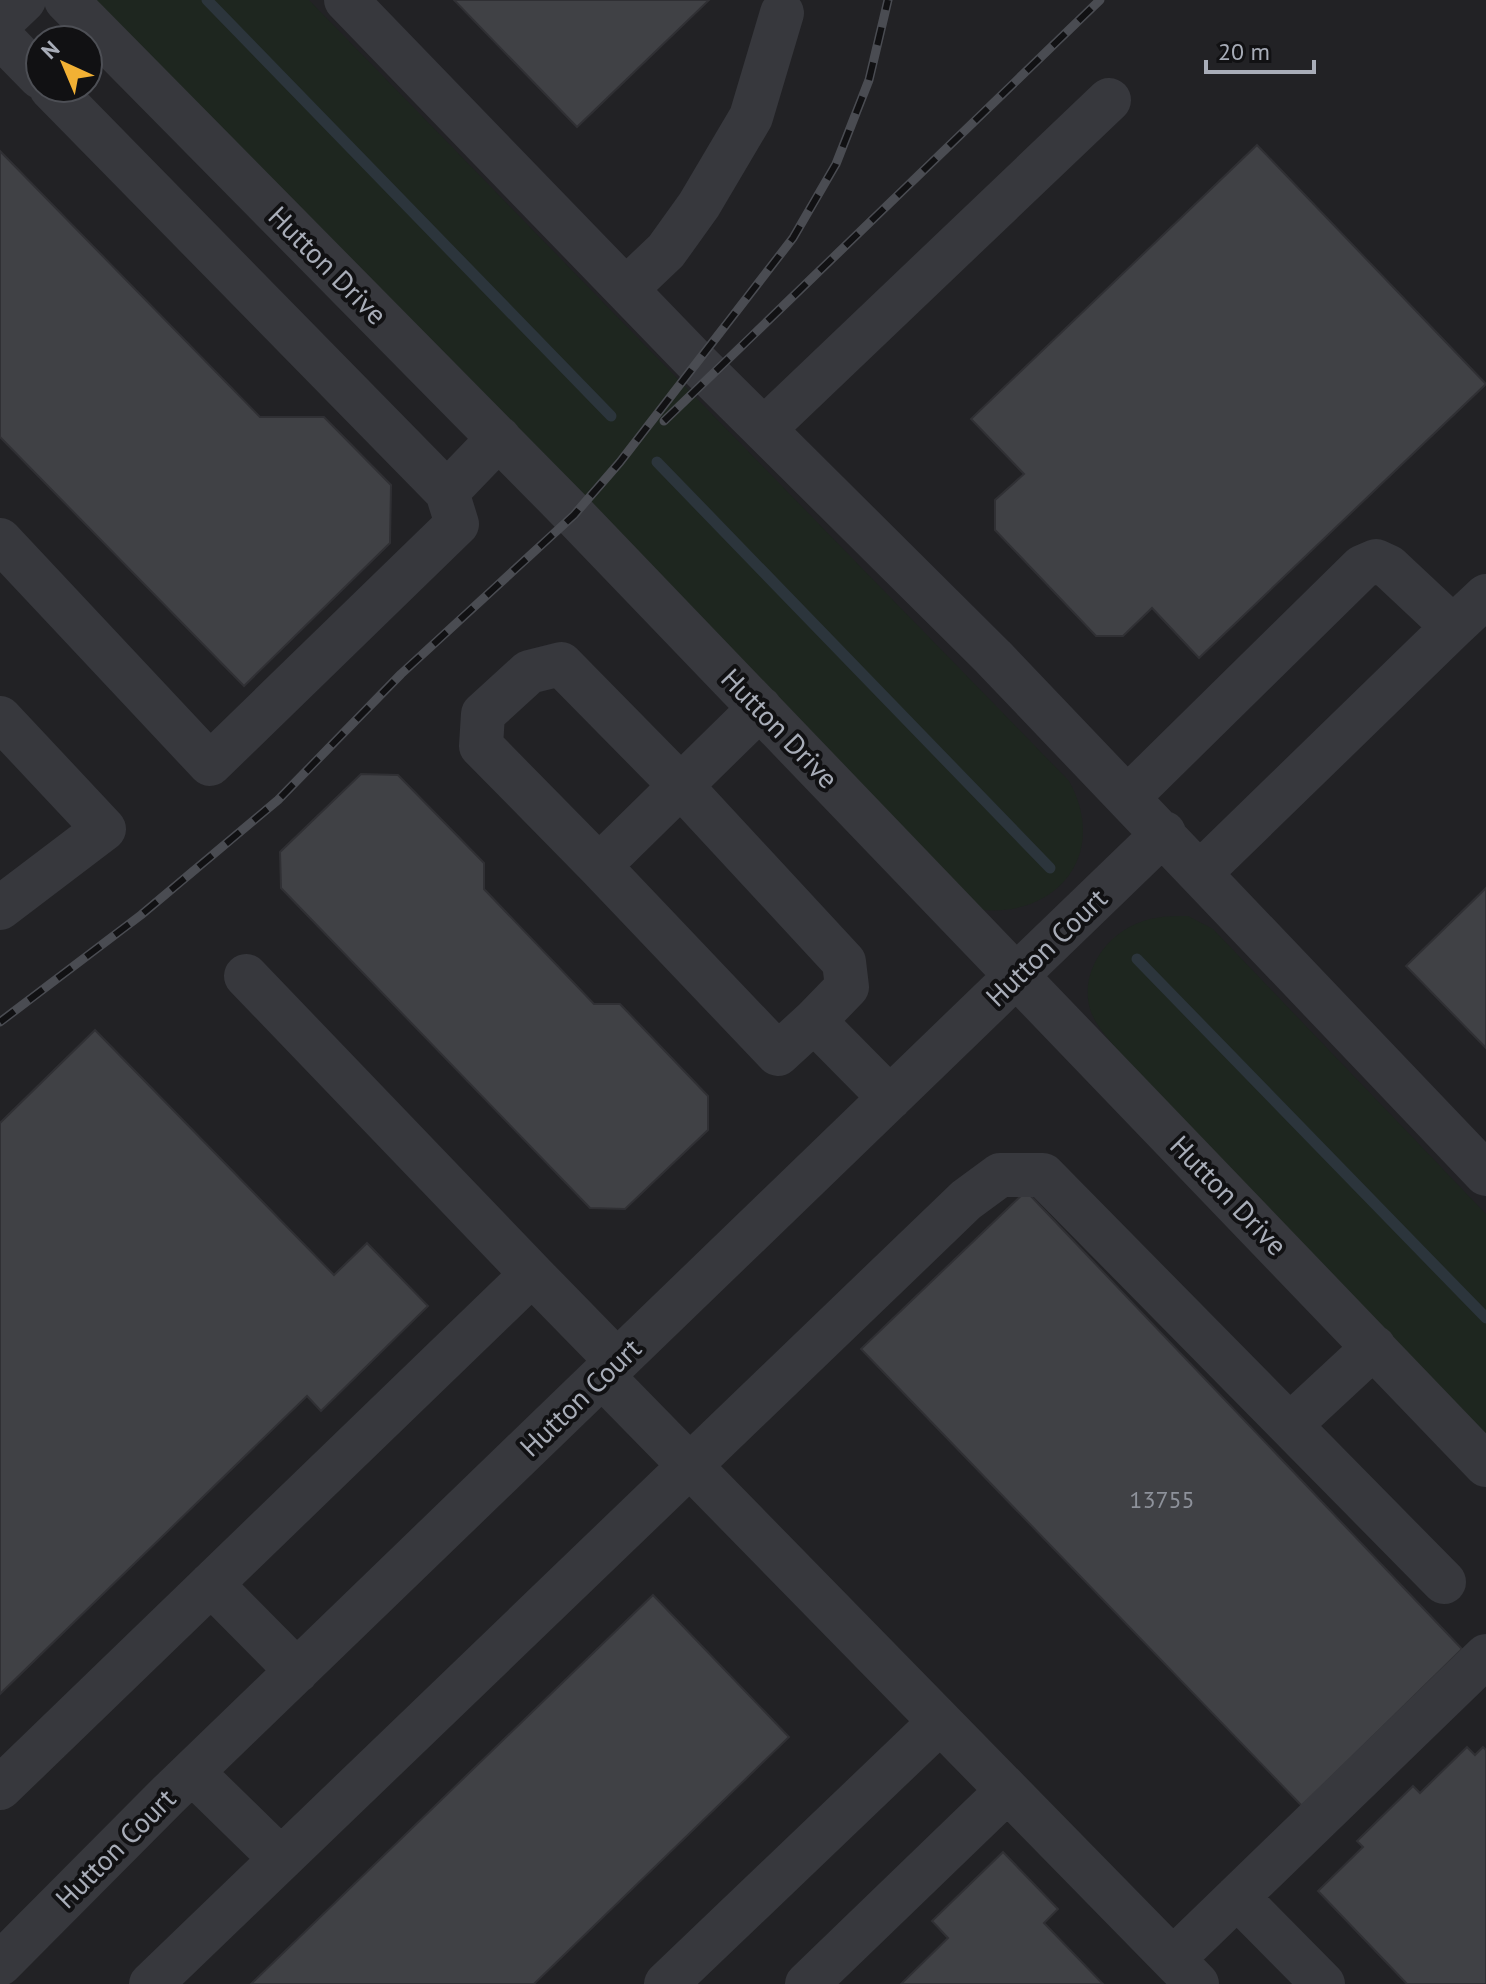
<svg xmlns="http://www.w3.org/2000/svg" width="1486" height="1984" font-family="'PT Sans',sans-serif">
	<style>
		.built { fill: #222225; fill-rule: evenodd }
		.green { fill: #1e261f }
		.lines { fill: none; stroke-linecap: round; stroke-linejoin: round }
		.stream { stroke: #2c353c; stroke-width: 11 }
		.building { fill: #404145; stroke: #303034; stroke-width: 2 }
		.minor { stroke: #37383d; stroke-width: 44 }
		.rail-casing { stroke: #4a4c52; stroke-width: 9 }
		.rail { stroke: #111113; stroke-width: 6; stroke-dasharray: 18; stroke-linecap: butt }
		.labels { text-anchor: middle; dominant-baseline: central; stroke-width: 8; stroke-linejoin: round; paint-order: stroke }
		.number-label { font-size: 24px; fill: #8e929b }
		.street-label { font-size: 28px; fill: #a8adb8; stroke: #111113 }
	</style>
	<rect width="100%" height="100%" fill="#161618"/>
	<path class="built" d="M 0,0 L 1486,0 L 1486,1984 L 0,1984 ZM 40,40 L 88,40 L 88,88 L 40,88 Z"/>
	<path class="green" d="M 92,0 L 309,0 L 1069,781 C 1108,851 1061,916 983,910 Z
		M 1188,916 L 1213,929 L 1486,1214 L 1486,1439 L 1118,1051 C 1109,1039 1094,1024 1090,1009 C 1078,967 1114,924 1156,918 C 1166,916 1177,916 1188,916 Z"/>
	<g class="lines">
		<path class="stream" d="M 207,0 L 611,416
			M 657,462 L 1050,868
			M 1137,959 L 1486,1318"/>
	</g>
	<path class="building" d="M 454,0 L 709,0 L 577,127 Z
		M 1257,145 L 1486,384 L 1199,658 L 1152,608 L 1123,636 L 1096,636 L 995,530 L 995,500 L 1024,474 L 971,419 Z
		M 0,151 L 260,417 L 324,417 L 391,485 L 390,543 L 244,686 L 0,437 Z
		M 361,774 L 398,775 L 484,863 L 484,889 L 594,1004 L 620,1004 L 708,1096 L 708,1130 L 625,1209 L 590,1208 L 281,888 L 280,852 Z
		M 1486,888 L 1486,1048 L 1406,966 Z
		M 95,1030 L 334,1275 L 367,1243 L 428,1306 L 321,1411 L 307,1396 L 0,1694 L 0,1123 Z
		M 1026,1191 L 1462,1649 L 1302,1806 L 861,1349 Z
		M 653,1595 L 789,1737 L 534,1984 L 251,1984 Z
		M 1467,1747 L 1475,1755 L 1483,1747 L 1486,1750 L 1486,1984 L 1407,1984 L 1318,1891 L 1363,1847 L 1357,1841 L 1413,1786 L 1420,1793 Z
		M 1003,1852 L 1058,1909 L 1044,1923 L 1103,1984 L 901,1984 L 948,1938 L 932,1921 Z"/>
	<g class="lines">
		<path class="minor" d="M 66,0 L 574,515 L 1486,1465
			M 346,0 L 698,364 L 993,657 L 1486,1174
			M 0,23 L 24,0
			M 0,36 L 40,77
			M 51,88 L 447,492
			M 626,289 L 666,251 L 699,205 L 751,117 L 782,13
			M 764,429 L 1109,100
			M 0,540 L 210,764 L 457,524 L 447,492 L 499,438
			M 1453,627 L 1486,596
			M 760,708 L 599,866 L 778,1054 L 814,1021 L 890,1098
			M 0,718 L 104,829 L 0,908
			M 1128,797 L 1362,567 L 1376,561 L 1389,567 L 1453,627 L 1201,872
			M 599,866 L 481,746 L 483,714 L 529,672 L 561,664 L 681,786 L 844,962 L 847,987 L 814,1021
			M 246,976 L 532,1274
			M 602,1376 L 1197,1984
			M 1290,1425 L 1374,1347
			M 211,1584 L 297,1671
			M 192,1772 L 281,1859
			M 0,1788 L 532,1274 L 617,1361
			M 1237,1897 L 1323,1984
			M 1173,1959 L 1486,1656
			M 0,1964 L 167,1796 L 1164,833
			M 151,1984 L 966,1200 L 1000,1175 L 1043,1175 L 1444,1582
			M 666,1984 L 940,1722
			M 807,1984 L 1007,1791"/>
		<defs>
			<path id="rail" d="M 664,421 L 1100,0
				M 0,1022 L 141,915 L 278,800 L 401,674 L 574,515 L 620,462 L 793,238 L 836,164 L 869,80 L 888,0"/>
		</defs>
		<use href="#rail" class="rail-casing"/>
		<use href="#rail" class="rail"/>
	</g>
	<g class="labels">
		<g class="number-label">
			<text x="1162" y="1499">13755</text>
		</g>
		<g class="street-label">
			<text transform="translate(328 265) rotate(45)">Hutton Drive</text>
			<text transform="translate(780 728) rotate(46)">Hutton Drive</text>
			<text transform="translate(1046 947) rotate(-44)">Hutton Court</text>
			<text transform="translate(1229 1195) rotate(46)">Hutton Drive</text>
			<text transform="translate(580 1397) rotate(-44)">Hutton Court</text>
			<text transform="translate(115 1848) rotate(-45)">Hutton Court</text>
		</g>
	</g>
	<g transform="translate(64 64) rotate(316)"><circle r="38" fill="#111113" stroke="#4d4f55" stroke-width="2"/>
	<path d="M0-6L14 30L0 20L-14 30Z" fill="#f2b134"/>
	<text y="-12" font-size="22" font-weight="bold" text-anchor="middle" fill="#a8adb8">N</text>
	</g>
	<path d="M1206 60v12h108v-12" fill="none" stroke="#a8adb8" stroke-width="4"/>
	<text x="1218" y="60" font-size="24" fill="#a8adb8" stroke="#111113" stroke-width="6" paint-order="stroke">20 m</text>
</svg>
